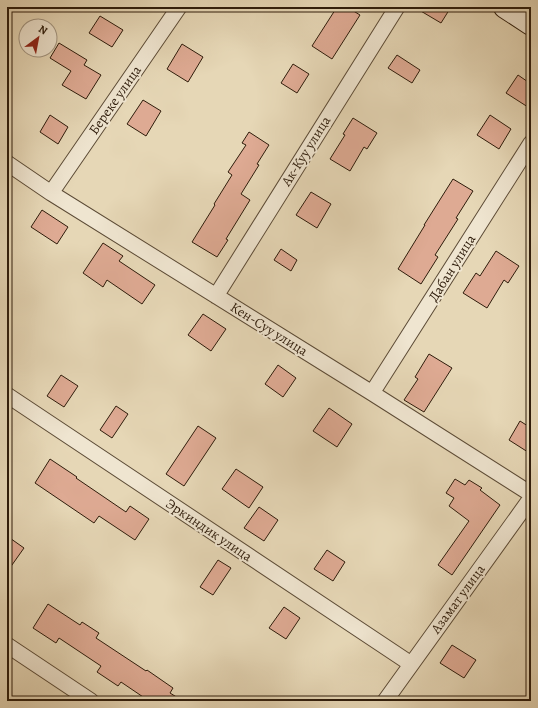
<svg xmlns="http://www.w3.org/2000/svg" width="538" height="708" font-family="Alegreya,serif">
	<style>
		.building { fill: #deaa93; stroke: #2e1c0b }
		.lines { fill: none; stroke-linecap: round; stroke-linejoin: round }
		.street-casing { stroke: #5c4b36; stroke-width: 17 }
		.secondary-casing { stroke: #2e1c0b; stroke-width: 24 }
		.street { stroke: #efe5d0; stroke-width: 15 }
		.secondary { stroke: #efe5d0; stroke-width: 22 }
		.labels { text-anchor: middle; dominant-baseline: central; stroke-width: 4; stroke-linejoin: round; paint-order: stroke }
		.street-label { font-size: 14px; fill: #2e1c0b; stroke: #efe5d0 }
	</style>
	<rect width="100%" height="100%" fill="#e6d7b6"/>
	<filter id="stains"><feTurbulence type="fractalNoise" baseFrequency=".005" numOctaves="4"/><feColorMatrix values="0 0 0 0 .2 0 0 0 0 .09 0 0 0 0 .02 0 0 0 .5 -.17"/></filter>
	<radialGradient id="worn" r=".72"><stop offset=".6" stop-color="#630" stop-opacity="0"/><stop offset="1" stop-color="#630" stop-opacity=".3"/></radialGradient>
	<path class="building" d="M 337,7 L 347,7 L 360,15 L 332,59 L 312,46 Z
		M 414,7 L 451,7 L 441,23 Z
		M 100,16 L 123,30 L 112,47 L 89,33 Z
		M 59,43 L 87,60 L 84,65 L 101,75 L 86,99 L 62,85 L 71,71 L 50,58 Z
		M 182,44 L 203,57 L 188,82 L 167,69 Z
		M 397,55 L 420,70 L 412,83 L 388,68 Z
		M 293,64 L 309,74 L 297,93 L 281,83 Z
		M 518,75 L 531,84 L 531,109 L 506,93 Z
		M 143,100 L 161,111 L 146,136 L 127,124 Z
		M 50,115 L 68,127 L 58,144 L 40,132 Z
		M 490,115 L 511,129 L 499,149 L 477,135 Z
		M 353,118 L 377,133 L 367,149 L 364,147 L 350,171 L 330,159 L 345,135 L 343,134 Z
		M 249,132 L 269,145 L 257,164 L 259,165 L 241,194 L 250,200 L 226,239 L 228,240 L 217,257 L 192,242 L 215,205 L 214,204 L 232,175 L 228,172 L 246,145 L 242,143 Z
		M 453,179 L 473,191 L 456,218 L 458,219 L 435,255 L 438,257 L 421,284 L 398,269 L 425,225 L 424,225 Z
		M 311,192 L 331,204 L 317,228 L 296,215 Z
		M 42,210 L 68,227 L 57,244 L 31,227 Z
		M 103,243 L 123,256 L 119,261 L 155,285 L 142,304 L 107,280 L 103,287 L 83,273 Z
		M 281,249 L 297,260 L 291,271 L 274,260 Z
		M 496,251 L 519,266 L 508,283 L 504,280 L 487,308 L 463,293 L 476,273 L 480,276 Z
		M 203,314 L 226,329 L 211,351 L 188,335 Z
		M 429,354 L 452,368 L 424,412 L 404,400 L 418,379 L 415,377 Z
		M 278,365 L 296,378 L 283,397 L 265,384 Z
		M 61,375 L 78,386 L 64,407 L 47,396 Z
		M 116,406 L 128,414 L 112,438 L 100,430 Z
		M 329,408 L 352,424 L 337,447 L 313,431 Z
		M 520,421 L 531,428 L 531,454 L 509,440 Z
		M 198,426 L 216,438 L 184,486 L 166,474 Z
		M 50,459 L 77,477 L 76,478 L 126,512 L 130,506 L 149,519 L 135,540 L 99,516 L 94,523 L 35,483 Z
		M 236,469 L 263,487 L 249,508 L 222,489 Z
		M 455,479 L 465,485 L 469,480 L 482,488 L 480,490 L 500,505 L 452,575 L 438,565 L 469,521 L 449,506 L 454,498 L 446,493 Z
		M 259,507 L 278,520 L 264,541 L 244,528 Z
		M 7,536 L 24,548 L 7,572 Z
		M 327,550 L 345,562 L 333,581 L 314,569 Z
		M 218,560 L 231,568 L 213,595 L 200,587 Z
		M 48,604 L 80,625 L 82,622 L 99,633 L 96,638 L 146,671 L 147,670 L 173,688 L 170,693 L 183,701 L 149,701 L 121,682 L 118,686 L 97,672 L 101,666 L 59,638 L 56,643 L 33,628 Z
		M 284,607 L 300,618 L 286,639 L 269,628 Z
		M 452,645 L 476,660 L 464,678 L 440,663 Z"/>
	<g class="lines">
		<defs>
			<path id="street" d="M 7,163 L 51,193 L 372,393 L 531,494
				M 51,193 L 179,7
				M 216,296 L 397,7
				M 372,393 L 531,143
				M 7,395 L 411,664
				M 7,645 L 91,701
				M 385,701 L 531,498"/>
			<path id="secondary" d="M 505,7 L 531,24"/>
		</defs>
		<use href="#street" class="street-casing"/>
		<use href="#secondary" class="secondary-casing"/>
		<use href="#street" class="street"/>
		<use href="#secondary" class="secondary"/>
	</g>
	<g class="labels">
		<g class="street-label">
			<text transform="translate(115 100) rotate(-55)">Береке улица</text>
			<text transform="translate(306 151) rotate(-58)">Ак-Куу улица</text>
			<text transform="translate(452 268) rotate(-58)">Дабан улица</text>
			<text transform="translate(269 329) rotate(32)">Кен-Суу улица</text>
			<text transform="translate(209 530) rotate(34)">Эркиндик улица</text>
			<text transform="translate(458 599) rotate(-54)">Азамат улица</text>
		</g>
	</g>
	<rect width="538" height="708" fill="none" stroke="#e6d7b6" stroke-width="24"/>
	<rect x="8" y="8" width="522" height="692" fill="none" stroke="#2e1c0b" stroke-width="2"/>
	<rect x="12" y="12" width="514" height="684" fill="none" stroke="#2e1c0b"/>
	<g transform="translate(38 38) rotate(32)"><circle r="19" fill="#efe5d0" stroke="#a29581"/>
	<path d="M0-3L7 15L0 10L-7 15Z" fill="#8f2418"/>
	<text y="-6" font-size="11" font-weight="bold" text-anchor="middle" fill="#2e1c0b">N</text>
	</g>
	<rect width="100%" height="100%" filter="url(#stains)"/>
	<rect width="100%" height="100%" fill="url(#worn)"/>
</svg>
